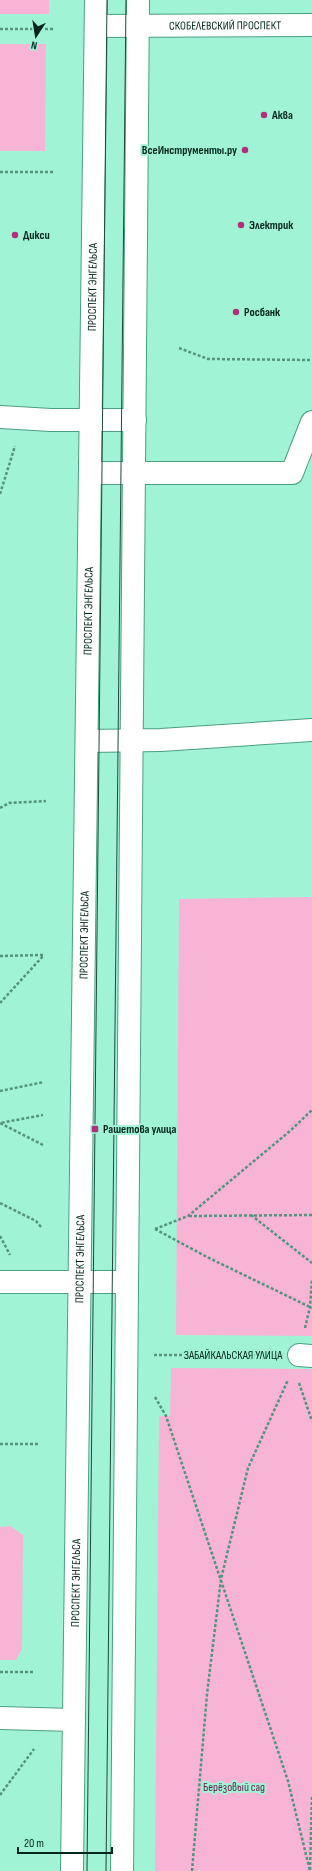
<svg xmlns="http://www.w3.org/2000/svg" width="312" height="1871" font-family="'Sofia Sans Condensed',sans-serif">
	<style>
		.green { fill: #f7b4d4 }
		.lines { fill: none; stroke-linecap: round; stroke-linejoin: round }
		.minor-casing { stroke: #4b9f83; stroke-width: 24 }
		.major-casing { stroke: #4b9f83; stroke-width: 24 }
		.path { stroke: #55937e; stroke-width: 2.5; stroke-dasharray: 3 2; stroke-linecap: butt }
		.minor { stroke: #fff; stroke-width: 22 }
		.major { stroke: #fff; stroke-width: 22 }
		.tram { stroke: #1d493b; stroke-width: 1 }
		.poi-dot { fill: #b1307c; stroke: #a0f4d5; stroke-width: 1.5 }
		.labels { text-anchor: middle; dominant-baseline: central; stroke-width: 4; stroke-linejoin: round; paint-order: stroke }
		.street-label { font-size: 12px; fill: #02261c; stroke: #a0f4d5 }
		.poi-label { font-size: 12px; font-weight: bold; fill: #02261c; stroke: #a0f4d5; text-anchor: start }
		.park-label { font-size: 12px; fill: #6c1a4a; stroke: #a0f4d5 }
	</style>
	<rect width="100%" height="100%" fill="#a0f4d5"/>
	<path class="green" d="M 0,0 L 49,0 L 49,14 L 0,14 Z
		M 0,44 L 46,44 L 45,151 L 0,151 Z
		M 312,897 L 312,1336 L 176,1335 L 179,899 Z
		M 171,1368 L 312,1369 L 312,1871 L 155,1871 L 159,1416 L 170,1416 Z
		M 10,1526 L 23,1535 L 22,1649 L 16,1660 L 0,1660 L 0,1527 Z"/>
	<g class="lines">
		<defs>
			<g id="minor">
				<path id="s1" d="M 96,26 L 312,25"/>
				<path d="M 0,417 L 51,420 L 135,420"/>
				<path d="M 90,473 L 292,473 L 312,422"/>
				<path d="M 87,741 L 161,740 L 312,730"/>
				<path d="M 0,1282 L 80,1282"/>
				<path d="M 299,1355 L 312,1356"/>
				<path d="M 0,1718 L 74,1720"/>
			</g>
			<g id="major">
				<path d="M 80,1282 L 127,1282"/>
				<path id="s2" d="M 72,1871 L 96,0"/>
				<path d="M 122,1871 L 138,0"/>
			</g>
		</defs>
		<use href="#minor" class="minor-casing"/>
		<use href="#major" class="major-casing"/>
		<path class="path" d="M 0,29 L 53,29
			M 0,172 L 53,172
			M 179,348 L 208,359 L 312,360
			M 0,494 L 15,446
			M 0,808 L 9,803 L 46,801
			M 0,956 L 43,955
			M 0,1003 L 44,955
			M 0,1091 L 44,1082
			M 43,1145 L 0,1123 L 43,1115
			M 0,1203 L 36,1221 L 41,1227
			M 251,1215 L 312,1263
			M 189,1216 L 312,1215
			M 155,1229 L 188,1216 L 290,1131 L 312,1110
			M 155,1229 L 207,1257 L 312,1308
			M 0,1236 L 10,1255
			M 305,1328 L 310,1307 L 312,1279
			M 154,1355 L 273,1355
			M 299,1383 L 312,1421
			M 155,1397 L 166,1416 L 288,1781 L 310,1871
			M 0,1444 L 39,1444
			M 0,1672 L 35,1672
			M 0,1795 L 34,1749
			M 310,1870 L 312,1796
			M 192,1871 L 207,1694 L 221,1579 L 248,1468 L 288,1380"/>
		<use href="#minor" class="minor"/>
		<use href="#major" class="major"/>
		<path class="tram" d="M 87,1871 L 107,0
			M 106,1871 L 126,0"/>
	</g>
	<g class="poi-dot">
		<circle cx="264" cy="115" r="4"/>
		<circle cx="245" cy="150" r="4"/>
		<circle cx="241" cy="225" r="4"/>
		<circle cx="15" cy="235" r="4"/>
		<circle cx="236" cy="312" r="4"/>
		<rect x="91" y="1125" width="8" height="8" rx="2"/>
	</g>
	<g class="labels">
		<g class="street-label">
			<text stroke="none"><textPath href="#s1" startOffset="129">СКОБЕЛЕВСКИЙ ПРОСПЕКТ</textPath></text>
			<text stroke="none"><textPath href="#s2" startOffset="1584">ПРОСПЕКТ ЭНГЕЛЬСА</textPath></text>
			<text stroke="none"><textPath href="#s2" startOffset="1260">ПРОСПЕКТ ЭНГЕЛЬСА</textPath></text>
			<text stroke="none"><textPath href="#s2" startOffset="936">ПРОСПЕКТ ЭНГЕЛЬСА</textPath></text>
			<text stroke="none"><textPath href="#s2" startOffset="612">ПРОСПЕКТ ЭНГЕЛЬСА</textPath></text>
			<text x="233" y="1355">ЗАБАЙКАЛЬСКАЯ УЛИЦА</text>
			<text stroke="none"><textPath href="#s2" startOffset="288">ПРОСПЕКТ ЭНГЕЛЬСА</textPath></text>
		</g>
		<g class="poi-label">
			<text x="272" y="115">Аква</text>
			<text x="237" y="150" text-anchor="end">ВсеИнструменты.ру</text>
			<text x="249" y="225">Электрик</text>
			<text x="23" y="235">Дикси</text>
			<text x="244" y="312">Росбанк</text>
			<text x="103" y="1129">Рашетова улица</text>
		</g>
		<g class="park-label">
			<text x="234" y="1787">Берёзовый сад</text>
		</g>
	</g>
	<g transform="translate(36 36) rotate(192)" stroke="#a0f4d5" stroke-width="3" paint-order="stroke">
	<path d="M0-3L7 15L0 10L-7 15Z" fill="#02261c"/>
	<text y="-6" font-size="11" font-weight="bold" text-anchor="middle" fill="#02261c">N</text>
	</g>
	<path d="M18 1847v6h94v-6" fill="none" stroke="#02261c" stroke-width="2"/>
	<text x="24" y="1847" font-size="12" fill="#02261c" stroke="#a0f4d5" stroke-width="3" paint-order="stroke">20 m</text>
</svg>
